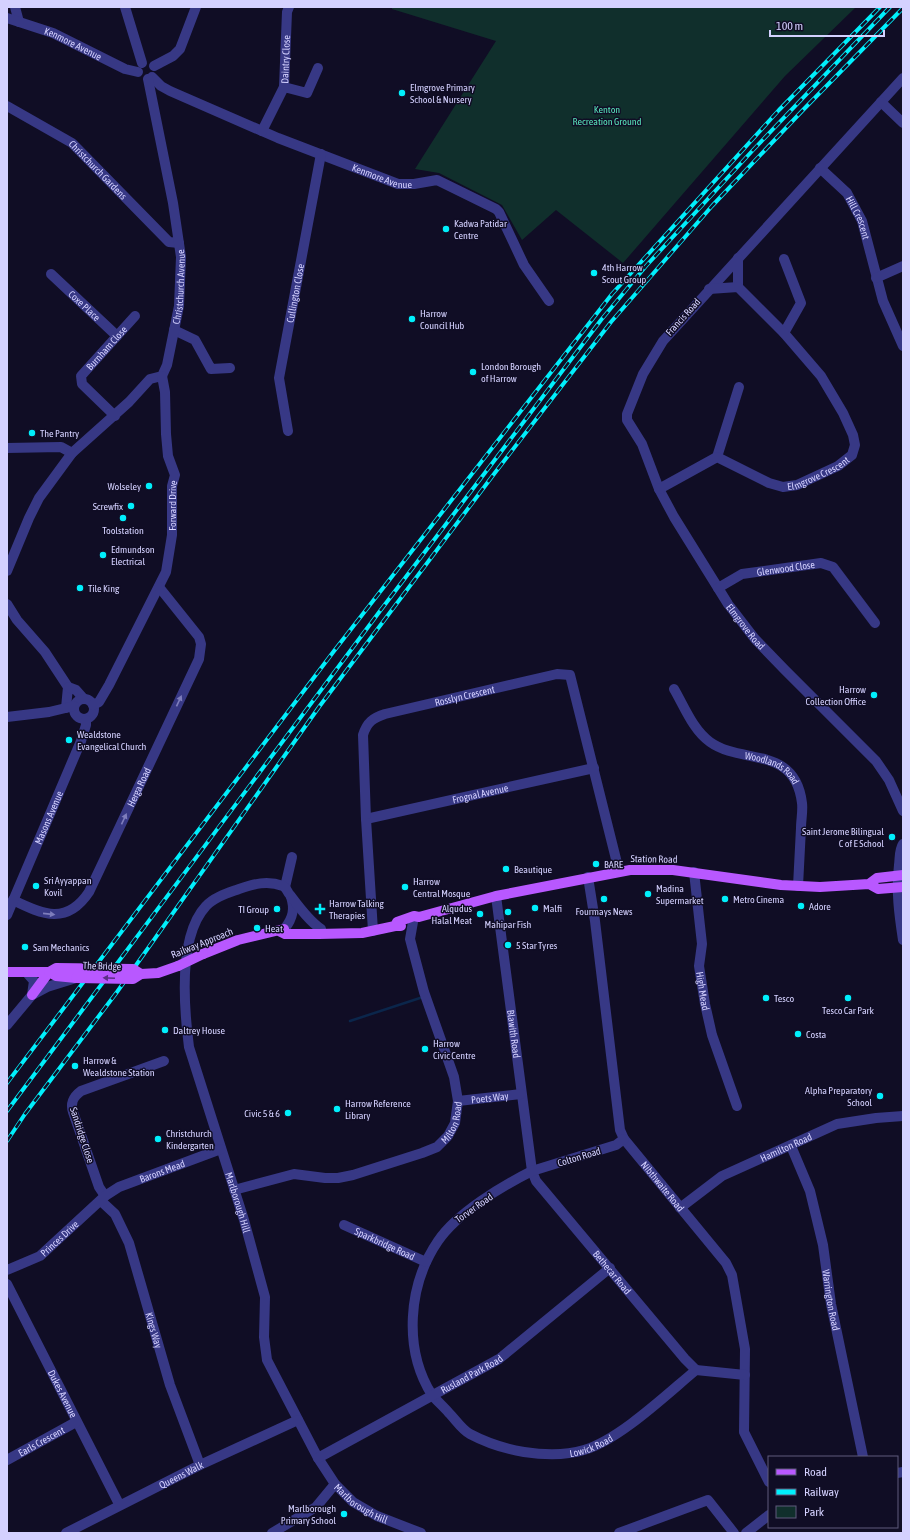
<svg xmlns="http://www.w3.org/2000/svg" width="910" height="1540" font-family="'Asap Condensed',sans-serif">
	<style>
		.green { fill: #102f2c }
		.lines { fill: none; stroke-linecap: round; stroke-linejoin: round }
		.stream { stroke: #0b264b; stroke-width: 2.5 }
		.minor { stroke: #373885; stroke-width: 10 }
		.major { stroke: #b858ff; stroke-width: 10 }
		.rail-casing { stroke: #00effc; stroke-width: 4 }
		.rail { stroke: #100d25; stroke-width: 2.5; stroke-dasharray: 8; stroke-linecap: butt }
		.major-bridge { stroke: #b858ff; stroke-width: 10 }
		.oneway { fill: #7e7dbc }
		.oneway2 { fill: #5c2f87 }
		.poi-dot { fill: #00effc; stroke: #100d25; stroke-width: 1.5 }
		.labels { text-anchor: middle; dominant-baseline: central; stroke-width: 3; stroke-linejoin: round; paint-order: stroke }
		.street-label { font-size: 10px; fill: #d4d1ff; stroke: #100d25 }
		.poi-label { font-size: 10px; fill: #d4d1ff; stroke: #100d25; text-anchor: start }
		.park-label { font-size: 10px; fill: #58e4ba; stroke: #100d25 }
	</style>
	<rect width="100%" height="100%" fill="#100d25"/>
	<path class="green" d="M 392,7 L 856,7 L 785,76 L 623,263 L 556,210 L 522,240 L 502,205 L 439,173 L 415,169 L 496,41 L 392,9 Z"/>
	<g class="lines">
		<path class="stream" d="M 350,1021 L 420,998"/>
		<g class="minor">
			<path d="M 15,7 L 19,22"/>
			<path d="M 125,7 L 142,63"/>
			<path id="s1" d="M 7,18 L 53,33 L 125,69 L 138,72"/>
			<path d="M 154,66 L 173,56 L 180,49 L 196,7"/>
			<path id="s2" d="M 152,77 L 161,86 L 170,91 L 278,138 L 398,184 L 414,184 L 437,180 L 496,209 L 499,212 L 524,265 L 549,301"/>
			<path id="s3" d="M 903,78 L 663,341 L 643,374 L 627,414 L 627,420 L 642,444 L 659,489 L 674,517 L 728,604 L 755,639 L 785,670 L 876,761 L 889,780 L 903,811"/>
			<path d="M 284,87 L 307,93 L 318,68"/>
			<path d="M 881,102 L 903,123"/>
			<path id="s4" d="M 7,106 L 72,143 L 169,242 L 179,243"/>
			<path id="s5" d="M 262,131 L 284,87 L 287,12 L 289,7"/>
			<path id="s6" d="M 820,168 L 847,193 L 862,221 L 883,301 L 903,346"/>
			<path d="M 738,258 L 738,287"/>
			<path id="s7" d="M 51,274 L 117,336"/>
			<path d="M 876,278 L 903,266"/>
			<path d="M 174,330 L 195,340 L 211,369 L 230,368"/>
			<path d="M 784,333 L 801,303 L 784,259"/>
			<path id="s8" d="M 115,416 L 82,384 L 81,376 L 135,316"/>
			<path id="s9" d="M 288,431 L 279,378 L 321,154"/>
			<path d="M 7,448 L 61,447 L 72,453"/>
			<path d="M 717,457 L 739,387"/>
			<path id="s10" d="M 659,489 L 717,457 L 769,483 L 783,487 L 797,485 L 838,466 L 852,455 L 855,445 L 853,435 L 843,413 L 821,376 L 784,333 L 738,287 L 709,289"/>
			<path id="s11" d="M 7,571 L 29,518 L 39,498 L 72,453 L 129,402 L 150,379 L 162,376 L 167,365 L 179,306 L 181,257 L 173,203 L 148,79"/>
			<path id="s12" d="M 718,588 L 742,574 L 821,563 L 833,567 L 875,623"/>
			<path d="M 7,604 L 17,620 L 45,652 L 68,687 L 66,708"/>
			<path d="M 68,687 L 76,690 L 84,699"/>
			<path id="s13" d="M 674,689 C 684,706 693,730 710,742 C 742,765 795,745 802,803 C 803,811 801,820 801,828 C 800,847 799,866 798,886"/>
			<circle cx="84" cy="709" r="10"/>
			<path id="s14" d="M 93,705 L 99,702 L 109,685 L 166,572 L 172,535 L 172,486 L 175,475 L 168,456 L 166,434 L 165,392 L 162,376"/>
			<path d="M 7,717 L 49,712 L 74,706"/>
			<path id="s15" d="M 366,819 L 594,768"/>
			<path d="M 903,844 C 899,850 900,858 899,865 C 896,891 899,914 903,940"/>
			<path id="s16" d="M 694,872 L 702,944 L 699,966 L 705,1004 L 712,1035 L 737,1106"/>
			<path id="s17" d="M 588,877 L 595,921 L 620,1130 L 624,1139 L 726,1263 L 732,1275 L 745,1349 L 744,1432 L 769,1482"/>
			<path d="M 285,887 L 292,857"/>
			<path id="s18" d="M 496,896 L 532,1171 L 536,1181 L 685,1359 L 696,1370"/>
			<path id="s19" d="M 13,900 C 43,915 67,925 89,892 L 199,659 L 201,644 L 199,637 L 159,587"/>
			<path id="s20" d="M 7,915 L 81,741 L 86,725 L 86,720"/>
			<path d="M 285,928 C 293,918 295,909 291,897"/>
			<path id="s21" d="M 321,929 C 309,921 299,907 290,895 C 287,892 287,888 283,886 C 267,880 254,884 239,889 C 228,893 214,897 206,906 C 178,936 184,1008 189,1047 L 244,1220 L 265,1297 L 264,1337 L 267,1360 L 318,1458 L 335,1484 L 353,1502 L 377,1516 L 421,1533"/>
			<path id="s22" d="M 373,931 L 366,819 L 363,735 C 367,722 373,718 385,714 L 557,674 L 570,675 L 619,871"/>
			<path d="M 26,972 L 34,981 L 32,995"/>
			<path d="M 7,1025 L 32,995 L 47,987 L 76,978"/>
			<path id="s23" d="M 458,1101 L 521,1094"/>
			<path id="s24" d="M 624,1139 L 616,1145 L 532,1171 C 502,1186 457,1213 438,1241 C 408,1285 403,1349 432,1395 C 437,1401 444,1407 449,1413 C 455,1419 462,1430 470,1434 C 487,1443 506,1449 524,1452 C 544,1455 564,1456 584,1450 C 619,1440 667,1394 696,1370 L 745,1375"/>
			<path id="s25" d="M 791,1146 L 810,1191 L 823,1245 L 831,1304 L 863,1457"/>
			<path id="s26" d="M 234,1190 L 294,1174 L 325,1178 L 338,1178 L 353,1175 L 422,1153 L 437,1147 L 448,1136 L 455,1123 L 458,1101 L 454,1077 L 424,992 L 410,939 L 413,922"/>
			<path d="M 105,1196 L 99,1187 L 73,1112 C 70,1103 73,1097 81,1091 L 164,1061"/>
			<path id="s27" d="M 101,1201 L 115,1214 L 129,1243 L 170,1385 L 200,1465"/>
			<path id="s28" d="M 680,1208 L 722,1176 L 837,1124 L 876,1118 L 903,1116"/>
			<path id="s29" d="M 344,1225 L 426,1262"/>
			<path id="s30" d="M 7,1270 L 40,1256 L 105,1196 L 119,1187 L 221,1149"/>
			<path id="s31" d="M 7,1284 L 119,1504"/>
			<path id="s32" d="M 318,1458 L 499,1359 L 610,1268"/>
			<path id="s33" d="M 7,1460 L 76,1422"/>
			<path d="M 897,1473 L 903,1472"/>
			<path id="s34" d="M 66,1533 L 200,1465 L 298,1420"/>
			<path d="M 272,1533 L 316,1507 L 335,1484"/>
			<path d="M 619,1533 L 708,1500 L 734,1533"/>
			<path d="M 746,1533 L 769,1515"/>
		</g>
		<path class="major" d="M 869,884 L 878,889 L 903,887
			M 395,926 L 397,922 L 414,916 L 419,917 L 496,896 L 630,870 L 673,870 L 781,885 L 820,887 L 869,884 L 877,878 L 903,875
			M 279,931 L 285,934 L 319,934 L 362,933 L 395,926 L 401,926
			M 203,954 L 238,940 L 284,929
			M 7,972 L 49,972 L 56,976 L 76,978
			M 141,974 L 158,973 L 178,966
			M 32,995 L 49,972"/>
		<defs>
			<path id="rail" d="M 7,1083 L 334,651 L 612,294 L 779,110 L 880,7
				M 7,1111 L 380,611 L 601,320 L 646,266 L 754,149 L 890,7
				M 7,1141 L 25,1114 L 117,992 L 319,707 L 494,474 L 611,322 L 712,206 L 803,110 L 903,8"/>
		</defs>
		<use href="#rail" class="rail-casing"/>
		<use href="#rail" class="rail"/>
		<path class="major-bridge" d="M 178,966 L 203,954
			M 49,972 L 56,968 L 133,969 L 141,974 L 133,979 L 76,978"/>
	</g>
	<defs><path id="oneway-solid" d="M-6-.8H1V-3.2L6.5 0L1 3.2V.8H-6Z"/></defs>
	<g class="oneway">
		<use href="#oneway-solid" transform="translate(179 701) rotate(-65)"/>
		<use href="#oneway-solid" transform="translate(124 819) rotate(-65)"/>
		<use href="#oneway-solid" transform="translate(49 914) rotate(6)"/>
	</g>
	<use class="oneway2" href="#oneway-solid" transform="translate(109 978) rotate(-178)"/>
	<g class="poi-dot">
		<circle cx="402" cy="93" r="4"/>
		<circle cx="446" cy="229" r="4"/>
		<circle cx="594" cy="273" r="4"/>
		<circle cx="412" cy="319" r="4"/>
		<circle cx="473" cy="372" r="4"/>
		<circle cx="32" cy="433" r="4"/>
		<circle cx="149" cy="486" r="4"/>
		<circle cx="131" cy="506" r="4"/>
		<circle cx="123" cy="518" r="4"/>
		<circle cx="103" cy="555" r="4"/>
		<circle cx="80" cy="588" r="4"/>
		<circle cx="874" cy="695" r="4"/>
		<circle cx="69" cy="740" r="4"/>
		<circle cx="892" cy="837" r="4"/>
		<circle cx="596" cy="864" r="4"/>
		<circle cx="506" cy="869" r="4"/>
		<circle cx="36" cy="886" r="4"/>
		<circle cx="405" cy="887" r="4"/>
		<circle cx="648" cy="894" r="4"/>
		<circle cx="604" cy="899" r="4"/>
		<circle cx="725" cy="899" r="4"/>
		<circle cx="801" cy="906" r="4"/>
		<circle cx="535" cy="908" r="4"/>
		<circle cx="277" cy="909" r="4"/>
		<path d="M318 903h4v4h4v4h-4v4h-4v-4h-4v-4h4z"/>
		<circle cx="508" cy="912" r="4"/>
		<circle cx="480" cy="914" r="4"/>
		<circle cx="257" cy="928" r="4"/>
		<circle cx="508" cy="945" r="4"/>
		<circle cx="25" cy="947" r="4"/>
		<circle cx="766" cy="998" r="4"/>
		<circle cx="848" cy="998" r="4"/>
		<circle cx="165" cy="1030" r="4"/>
		<circle cx="798" cy="1034" r="4"/>
		<circle cx="425" cy="1049" r="4"/>
		<circle cx="75" cy="1066" r="4"/>
		<circle cx="880" cy="1096" r="4"/>
		<circle cx="337" cy="1109" r="4"/>
		<circle cx="288" cy="1113" r="4"/>
		<circle cx="158" cy="1139" r="4"/>
		<circle cx="344" cy="1514" r="4"/>
	</g>
	<g class="labels">
		<g class="street-label">
			<text stroke="none"><textPath href="#s1" startOffset="71">Kenmore Avenue</textPath></text>
			<text stroke="none"><textPath href="#s5" startOffset="77">Daintry Close</textPath></text>
			<text stroke="none"><textPath href="#s4" startOffset="112">Christchurch Gardens</textPath></text>
			<text stroke="none"><textPath href="#s2" startOffset="252">Kenmore Avenue</textPath></text>
			<text stroke="none"><textPath href="#s6" startOffset="64">Hill Crescent</textPath></text>
			<text stroke="none"><textPath href="#s11" startOffset="347">Christchurch Avenue</textPath></text>
			<text stroke="none"><textPath href="#s9" startOffset="140">Cullington Close</textPath></text>
			<text stroke="none"><textPath href="#s7" startOffset="46">Coxe Place</textPath></text>
			<text transform="translate(683 317) rotate(-48)">Francis Road</text>
			<text stroke="none"><textPath href="#s8" startOffset="92">Burnham Close</textPath></text>
			<text stroke="none"><textPath href="#s10" startOffset="177">Elmgrove Crescent</textPath></text>
			<text stroke="none"><textPath href="#s14" startOffset="220">Forward Drive</textPath></text>
			<text stroke="none"><textPath href="#s12" startOffset="72">Glenwood Close</textPath></text>
			<text stroke="none"><textPath href="#s3" startOffset="683">Elmgrove Road</textPath></text>
			<text stroke="none"><textPath href="#s22" startOffset="310">Rosslyn Crescent</textPath></text>
			<text stroke="none"><textPath href="#s13" startOffset="133">Woodlands Road</textPath></text>
			<text stroke="none"><textPath href="#s19" startOffset="203">Herga Road</textPath></text>
			<text stroke="none"><textPath href="#s15" startOffset="117">Frognal Avenue</textPath></text>
			<text stroke="none"><textPath href="#s20" startOffset="106">Masons Avenue</textPath></text>
			<text transform="translate(654 859) rotate(1)">Station Road</text>
			<text transform="translate(202 943) rotate(-22)">Railway Approach</text>
			<text transform="translate(102 966) rotate(2)">The Bridge</text>
			<text stroke="none"><textPath href="#s16" startOffset="120">High Mead</textPath></text>
			<text stroke="none"><textPath href="#s18" startOffset="139">Blawith Road</textPath></text>
			<text stroke="none"><textPath href="#s23" startOffset="32">Poets Way</textPath></text>
			<text stroke="none"><textPath href="#s26" startOffset="240">Milton Road</textPath></text>
			<text transform="translate(82 1135) rotate(72)">Sandridge Close</text>
			<text stroke="none"><textPath href="#s28" startOffset="123">Hamilton Road</textPath></text>
			<text transform="translate(579 1157) rotate(-17)">Colton Road</text>
			<text stroke="none"><textPath href="#s30" startOffset="187">Barons Mead</textPath></text>
			<text stroke="none"><textPath href="#s17" startOffset="326">Nibthwaite Road</textPath></text>
			<text stroke="none"><textPath href="#s21" startOffset="449">Marlborough Hill</textPath></text>
			<text transform="translate(474 1208) rotate(-35)">Torver Road</text>
			<text stroke="none"><textPath href="#s30" startOffset="62">Princes Drive</textPath></text>
			<text stroke="none"><textPath href="#s29" startOffset="45">Sparkbridge Road</textPath></text>
			<text stroke="none"><textPath href="#s18" startOffset="407">Bethecar Road</textPath></text>
			<text stroke="none"><textPath href="#s25" startOffset="160">Warrington Road</textPath></text>
			<text stroke="none"><textPath href="#s27" startOffset="142">Kings Way</textPath></text>
			<text stroke="none"><textPath href="#s32" startOffset="175">Rusland Park Road</textPath></text>
			<text stroke="none"><textPath href="#s31" startOffset="123">Dukes Avenue</textPath></text>
			<text stroke="none"><textPath href="#s33" startOffset="39">Earls Crescent</textPath></text>
			<text stroke="none"><textPath href="#s24" startOffset="559">Lowick Road</textPath></text>
			<text stroke="none"><textPath href="#s34" startOffset="129">Queens Walk</textPath></text>
			<text stroke="none"><textPath href="#s21" startOffset="785">Marlborough Hill</textPath></text>
		</g>
		<g class="poi-label">
			<text x="410" y="87">Elmgrove Primary<tspan x="410" dy="12">School &amp; Nursery</tspan></text>
			<text x="454" y="223">Kadwa Patidar<tspan x="454" dy="12">Centre</tspan></text>
			<text x="602" y="267">4th Harrow<tspan x="602" dy="12">Scout Group</tspan></text>
			<text x="420" y="313">Harrow<tspan x="420" dy="12">Council Hub</tspan></text>
			<text x="481" y="366">London Borough<tspan x="481" dy="12">of Harrow</tspan></text>
			<text x="40" y="433">The Pantry</text>
			<text x="141" y="486" text-anchor="end">Wolseley</text>
			<text x="123" y="506" text-anchor="end">Screwfix</text>
			<text x="123" y="530" text-anchor="middle">Toolstation</text>
			<text x="111" y="549">Edmundson<tspan x="111" dy="12">Electrical</tspan></text>
			<text x="88" y="588">Tile King</text>
			<text x="866" y="689" text-anchor="end">Harrow<tspan x="866" dy="12">Collection Office</tspan></text>
			<text x="77" y="734">Wealdstone<tspan x="77" dy="12">Evangelical Church</tspan></text>
			<text x="884" y="831" text-anchor="end">Saint Jerome Bilingual<tspan x="884" dy="12">C of E School</tspan></text>
			<text x="604" y="864">BARE</text>
			<text x="514" y="869">Beautique</text>
			<text x="44" y="880">Sri Ayyappan<tspan x="44" dy="12">Kovil</tspan></text>
			<text x="413" y="881">Harrow<tspan x="413" dy="12">Central Mosque</tspan></text>
			<text x="656" y="888">Madina<tspan x="656" dy="12">Supermarket</tspan></text>
			<text x="733" y="899">Metro Cinema</text>
			<text x="329" y="903">Harrow Talking<tspan x="329" dy="12">Therapies</tspan></text>
			<text x="809" y="906">Adore</text>
			<text x="472" y="908" text-anchor="end">Alqudus<tspan x="472" dy="12">Halal Meat</tspan></text>
			<text x="543" y="908">Malfi</text>
			<text x="269" y="909" text-anchor="end">TI Group</text>
			<text x="604" y="911" text-anchor="middle">Fourmays News</text>
			<text x="508" y="924" text-anchor="middle">Mahipar Fish</text>
			<text x="265" y="928">Heat</text>
			<text x="516" y="945">5 Star Tyres</text>
			<text x="33" y="947">Sam Mechanics</text>
			<text x="774" y="998">Tesco</text>
			<text x="848" y="1010" text-anchor="middle">Tesco Car Park</text>
			<text x="173" y="1030">Daltrey House</text>
			<text x="806" y="1034">Costa</text>
			<text x="433" y="1043">Harrow<tspan x="433" dy="12">Civic Centre</tspan></text>
			<text x="83" y="1060">Harrow &amp;<tspan x="83" dy="12">Wealdstone Station</tspan></text>
			<text x="872" y="1090" text-anchor="end">Alpha Preparatory<tspan x="872" dy="12">School</tspan></text>
			<text x="345" y="1103">Harrow Reference<tspan x="345" dy="12">Library</tspan></text>
			<text x="280" y="1113" text-anchor="end">Civic 5 &amp; 6</text>
			<text x="166" y="1133">Christchurch<tspan x="166" dy="12">Kindergarten</tspan></text>
			<text x="336" y="1508" text-anchor="end">Marlborough<tspan x="336" dy="12">Primary School</tspan></text>
		</g>
		<g class="park-label">
			<text x="607" y="109">Kenton<tspan x="607" dy="12">Recreation Ground</tspan></text>
		</g>
	</g>
	<rect width="910" height="1540" fill="none" stroke="#d4d1ff" stroke-width="16"/>
	<rect x="768" y="1456" width="130" height="72" fill="#100d25" stroke="#5e5b7c"/>
	<rect x="776" y="1469" width="20" height="6" fill="#b858ff" stroke="#5e5b7c"/>
	<text x="804" y="1476" font-size="12" fill="#d4d1ff">Road</text>
	<rect x="776" y="1489" width="20" height="6" fill="#00effc" stroke="#5e5b7c"/>
	<text x="804" y="1496" font-size="12" fill="#d4d1ff">Railway</text>
	<rect x="776" y="1506" width="20" height="12" fill="#102f2c" stroke="#5e5b7c"/>
	<text x="804" y="1516" font-size="12" fill="#d4d1ff">Park</text>
	<path d="M770 30v6h114v-6" fill="none" stroke="#d4d1ff" stroke-width="2"/>
	<text x="776" y="30" font-size="12" fill="#d4d1ff" stroke="#100d25" stroke-width="3" paint-order="stroke">100 m</text>
</svg>
